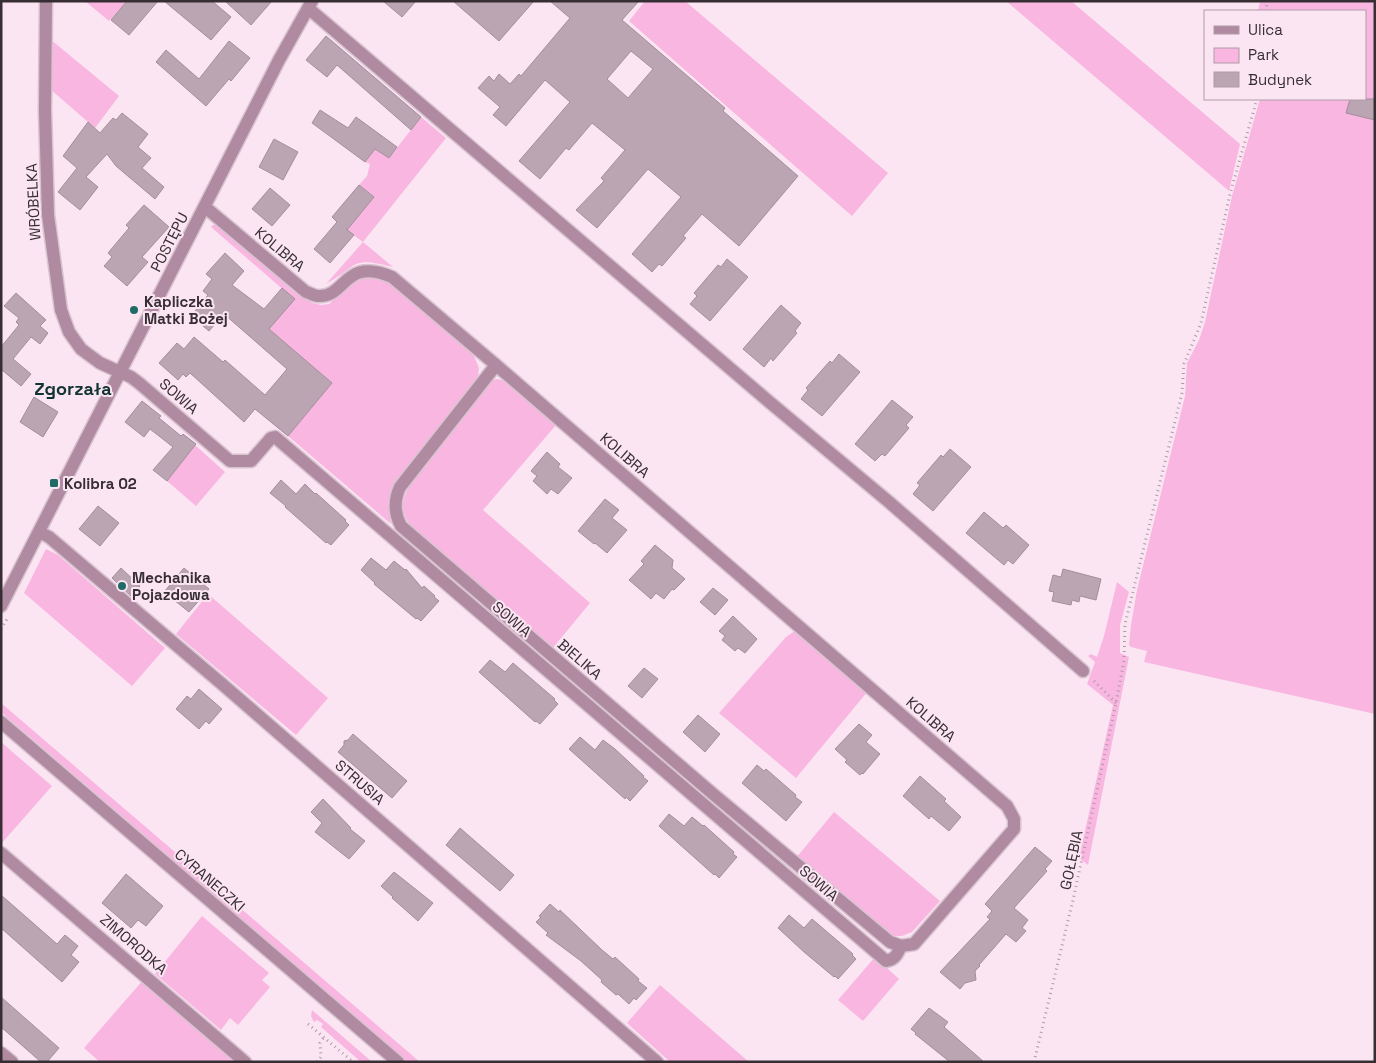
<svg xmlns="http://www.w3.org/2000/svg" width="1376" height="1063" font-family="'Space Grotesk',sans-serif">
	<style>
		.green { fill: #f8b6e0 }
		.building { fill: #bba5b2; stroke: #a38e9b; fill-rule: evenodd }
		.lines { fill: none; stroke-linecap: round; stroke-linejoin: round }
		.minor-casing { stroke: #d8c4d0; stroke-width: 15 }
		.path { stroke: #ac9ba5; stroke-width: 3; stroke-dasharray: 1 4; stroke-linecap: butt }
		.minor { stroke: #af8aa1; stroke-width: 12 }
		.poi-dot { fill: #206b67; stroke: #fce5f3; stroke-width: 2 }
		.labels { text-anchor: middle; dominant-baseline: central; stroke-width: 4; stroke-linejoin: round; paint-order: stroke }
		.street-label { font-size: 15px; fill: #362e33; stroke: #fce5f3 }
		.poi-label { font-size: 15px; font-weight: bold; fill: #362e33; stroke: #fce5f3; text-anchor: start }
		.quarter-label { font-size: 18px; font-weight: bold; fill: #113432; stroke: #fce5f3 }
	</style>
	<rect width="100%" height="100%" fill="#fce5f3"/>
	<path class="green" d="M 85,1 L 127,1 L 109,21 Z
		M 645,1 L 685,1 L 888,173 L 852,216 L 629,21 Z
		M 1006,1 L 1071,1 L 1240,144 L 1229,191 Z
		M 1260,1 L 1375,1 L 1375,714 L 1144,662 L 1147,651 L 1131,647 L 1129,645 L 1131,625 L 1137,590 L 1185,396 L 1187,363 L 1199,340 L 1205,322 L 1232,196 L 1260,99 L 1365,99 L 1365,11 L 1258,11 Z
		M 50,39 L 119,96 L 95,128 L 50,89 Z
		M 421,117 L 446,138 L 363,242 L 393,267 C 350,256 360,265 326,284 L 363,242 L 347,230 L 374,197 L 359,185 L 367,176 L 370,164 L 365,162 L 375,149 L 389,158 Z
		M 213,225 L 217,225 L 292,290 L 312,303 L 321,305 L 329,304 L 348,286 L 364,278 L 379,279 L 390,282 L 474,356 L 479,368 L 478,377 L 390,495 L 388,503 L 391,524 L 288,436 L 332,383 L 269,329 L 294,299 L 211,227 Z
		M 497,379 L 502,380 L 556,425 L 483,510 L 590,603 L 552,649 L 422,539 C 413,529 404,521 403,507 C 402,478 472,405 493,380 Z
		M 195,445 L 225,472 L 196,506 L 167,481 Z
		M 46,549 L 58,555 L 165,648 L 132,686 L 24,593 Z
		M 1117,582 L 1129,592 L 1120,625 L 1120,653 L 1129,657 L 1088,865 L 1079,858 L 1113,705 L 1087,684 L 1095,662 L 1088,656 L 1091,654 L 1097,657 L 1104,636 Z
		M 208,594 L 328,698 L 296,735 L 176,634 Z
		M 795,631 L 868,691 L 796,778 L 719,713 L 786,637 Z
		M 1,703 L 420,1062 L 407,1062 L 381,1039 L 1,712 Z
		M 1,742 L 52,786 L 1,844 Z
		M 834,812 L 940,901 L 912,932 L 902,936 L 889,936 L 796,858 Z
		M 202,916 L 269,973 L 262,980 L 270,987 L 238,1025 L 230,1018 L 221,1030 L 155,974 Z
		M 875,957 L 899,979 L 863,1021 L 838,1000 Z
		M 144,979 L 231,1057 L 232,1062 L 100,1062 L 84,1048 Z
		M 660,985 L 749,1062 L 670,1062 L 627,1023 Z
		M 312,1010 L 371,1061 L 371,1062 L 361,1062 L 321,1027 L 323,1024 L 317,1020 L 314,1022 L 311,1016 Z"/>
	<path class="building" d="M 127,1 L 158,1 L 129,35 L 111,20 Z
		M 164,1 L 212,1 L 231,17 L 211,40 Z
		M 225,1 L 272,1 L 251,25 Z
		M 383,1 L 416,1 L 402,17 Z
		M 453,1 L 534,1 L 499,41 Z
		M 550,1 L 639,1 L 622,20 L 725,108 L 723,111 L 798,176 L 739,246 L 702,214 L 683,236 L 686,238 L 662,266 L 659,264 L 652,272 L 632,254 L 681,197 L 648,169 L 597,228 L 576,210 L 604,181 L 601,178 L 625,150 L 592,123 L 569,150 L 566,148 L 540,179 L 519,161 L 570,102 L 545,80 L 506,126 L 493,115 L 500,107 L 478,88 L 489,76 L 494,81 L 499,74 L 510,84 L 519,74 L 521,76 L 570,18 ZM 631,51 L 653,69 L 628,98 L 607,79 Z
		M 326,36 L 421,117 L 411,130 L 337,65 L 327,77 L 306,60 Z
		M 229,41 L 250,58 L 231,81 L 229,79 L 206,106 L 156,62 L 166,50 L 199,79 Z
		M 1350,99 L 1375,99 L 1375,120 L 1346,113 Z
		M 320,110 L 348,128 L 356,117 L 397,147 L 389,158 L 375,149 L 365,162 L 312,123 Z
		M 122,113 L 148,134 L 138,147 L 151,158 L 142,168 L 164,187 L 155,199 L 116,166 L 107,154 L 86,177 L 98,187 L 80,210 L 58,192 L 77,168 L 63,156 L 88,122 L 100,133 L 113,118 L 116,120 Z
		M 274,139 L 298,152 L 283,180 L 259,167 Z
		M 359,185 L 374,197 L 347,230 L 346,229 L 354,235 L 330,263 L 314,249 L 337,222 L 332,217 Z
		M 270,188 L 290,205 L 272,226 L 252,209 Z
		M 144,205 L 169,227 L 142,257 L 148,262 L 127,286 L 104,266 L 112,257 L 108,253 L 129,228 L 126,225 Z
		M 225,253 L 244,271 L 232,285 L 264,309 L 282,288 L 295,299 L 269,329 L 332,383 L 288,436 L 255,409 L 244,422 L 190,373 L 186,377 L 183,374 L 178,380 L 159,363 L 177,343 L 184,349 L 194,337 L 223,362 L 225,360 L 265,395 L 287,369 L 224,314 L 209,331 L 191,316 L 208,295 L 203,291 L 212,279 L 206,274 Z
		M 727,259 L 748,277 L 710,321 L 690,304 L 697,296 L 694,293 L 718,265 L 721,267 Z
		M 16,293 L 46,320 L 40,326 L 48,333 L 40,344 L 31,337 L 13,359 L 31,374 L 21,386 L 2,370 L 1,372 L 1,347 L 19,325 L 16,322 L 19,318 L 4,306 Z
		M 781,305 L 801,323 L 795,331 L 797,333 L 773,361 L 771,358 L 764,367 L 743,349 Z
		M 839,354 L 860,372 L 822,416 L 801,399 L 808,390 L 806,388 L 830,361 L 832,363 Z
		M 34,397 L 58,412 L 43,437 L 20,422 Z
		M 892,400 L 913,417 L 906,425 L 909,428 L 885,456 L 882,454 L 875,461 L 855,444 Z
		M 142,401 L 161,416 L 159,418 L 181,436 L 183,434 L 196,444 L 167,481 L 153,470 L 173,447 L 150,429 L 144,437 L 125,422 Z
		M 950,449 L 971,467 L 933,511 L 913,494 L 920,485 L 917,483 L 941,455 L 943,457 Z
		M 547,452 L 560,464 L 558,467 L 572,478 L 558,494 L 551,489 L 547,494 L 533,481 L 537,476 L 531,471 Z
		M 281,480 L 296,494 L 305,484 L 315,494 L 316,493 L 346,520 L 345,521 L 349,525 L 331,545 L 327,542 L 326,543 L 285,507 L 286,506 L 270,493 Z
		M 605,499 L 619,510 L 612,518 L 627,530 L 607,553 L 595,543 L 594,544 L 578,531 Z
		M 98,506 L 119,523 L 100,546 L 79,529 Z
		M 984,512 L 1003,528 L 1006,525 L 1029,545 L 1013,564 L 1008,560 L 1004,565 L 966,533 Z
		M 655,545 L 673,560 L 672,568 L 685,579 L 674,590 L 672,589 L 664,599 L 656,593 L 651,599 L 629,580 L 644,564 L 641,561 Z
		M 371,558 L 386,570 L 394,561 L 405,570 L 406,569 L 422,588 L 424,586 L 435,596 L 434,597 L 439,601 L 421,621 L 417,618 L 416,619 L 374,584 L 375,583 L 361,570 Z
		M 121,568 L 140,586 L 131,596 L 112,578 Z
		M 184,568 L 209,589 L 189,612 L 164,592 Z
		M 1063,569 L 1101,579 L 1096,600 L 1080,596 L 1079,602 L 1072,600 L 1071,605 L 1052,601 L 1054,592 L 1049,591 L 1053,575 L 1061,577 Z
		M 713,588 L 728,600 L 715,615 L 700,602 Z
		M 733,616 L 757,639 L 745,653 L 738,648 L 735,651 L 722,640 L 725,636 L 719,631 Z
		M 490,660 L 505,672 L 513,663 L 555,699 L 554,700 L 558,704 L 540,724 L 536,721 L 535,722 L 479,672 Z
		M 644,668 L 658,679 L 642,698 L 628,686 Z
		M 199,689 L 222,709 L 209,724 L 206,721 L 199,729 L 176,709 L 187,696 L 191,699 Z
		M 698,715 L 720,734 L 705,752 L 683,732 Z
		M 859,724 L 872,735 L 866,742 L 880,754 L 863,774 L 862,773 L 860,775 L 845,762 L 847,760 L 835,749 Z
		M 353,734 L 407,781 L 392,798 L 338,752 L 344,745 L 344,741 L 348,740 Z
		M 580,737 L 595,750 L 603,740 L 615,749 L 644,776 L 643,777 L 648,781 L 630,801 L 626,797 L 625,799 L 569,749 Z
		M 757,765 L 764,771 L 766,769 L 796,795 L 795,797 L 802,802 L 786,821 L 742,783 Z
		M 920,776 L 946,799 L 944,801 L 961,817 L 949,831 L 931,816 L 929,819 L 903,796 Z
		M 323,799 L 351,828 L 350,829 L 365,841 L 349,859 L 315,832 L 322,823 L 311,812 Z
		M 669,814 L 684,826 L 692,817 L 703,826 L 704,825 L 734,852 L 733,854 L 737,857 L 719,878 L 715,874 L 714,875 L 659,826 Z
		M 460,828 L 514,875 L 500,891 L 446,845 Z
		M 1035,847 L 1052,861 L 1045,869 L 1047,871 L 1014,908 L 1028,920 L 1022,928 L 1026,931 L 1016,942 L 1006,934 L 979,965 L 980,966 L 975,971 L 976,980 L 965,983 L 960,989 L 940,972 L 990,919 L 987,917 L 992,911 L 985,904 Z
		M 394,872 L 433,903 L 418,921 L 392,898 L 393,897 L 381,886 Z
		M 126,874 L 163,906 L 146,926 L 138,920 L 131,928 L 102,903 Z
		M 1,895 L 57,944 L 65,935 L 78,946 L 71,955 L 79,962 L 62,982 L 1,928 Z
		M 550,904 L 559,912 L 560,910 L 602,950 L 613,959 L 615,957 L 639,979 L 638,981 L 647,988 L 636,1000 L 634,998 L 629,1004 L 618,994 L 616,995 L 601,982 L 602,980 L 581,961 L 546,935 L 548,933 L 536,922 L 541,917 L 539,916 Z
		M 789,915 L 804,928 L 812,919 L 853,954 L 852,955 L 856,959 L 838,979 L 835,976 L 834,977 L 804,952 L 778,928 Z
		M 1,997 L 59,1048 L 47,1062 L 41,1062 L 1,1027 Z
		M 929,1008 L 948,1022 L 944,1027 L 984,1062 L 950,1062 L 915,1034 L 916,1033 L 911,1029 Z"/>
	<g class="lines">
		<defs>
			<path id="minor" d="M 46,1 L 45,111 L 48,215 L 61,310 L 69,332 L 81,349 L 100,363 L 131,377 L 139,383 L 230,461 L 251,461 L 271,438 L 275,437 L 878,954 L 886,961 C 895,960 898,953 901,946
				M 308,8 L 767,400 L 889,502 L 1083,671
				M 205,207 L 306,292 C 310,293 314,296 318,296 C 346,298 344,256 392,277 L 496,365 L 1007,806 L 1014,819 L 1014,829 L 914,944 L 901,946 L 890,942 L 713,794 L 401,526 C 394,513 394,500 400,487 L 496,365
				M 39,532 L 49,537 L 222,684 L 657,1062
				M 1,606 L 279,60 L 312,1
				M 1,722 L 398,1062
				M 1,853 L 245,1062
				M 1,1053 L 12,1062"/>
		</defs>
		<use href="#minor" class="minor-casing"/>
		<path class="path" d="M 1265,11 L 1268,1
			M 1,629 L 7,619
			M 1094,681 L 1116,703
			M 308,1024 L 353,1062
			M 317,1062 L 321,1057 L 320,1043 L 324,1037
			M 1034,1062 L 1073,900 L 1116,703 L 1124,661 L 1125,624 L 1182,393 L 1184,364 L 1201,323 L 1230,194 L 1257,99"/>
		<use href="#minor" class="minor"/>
	</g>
	<g class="poi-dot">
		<circle cx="134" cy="310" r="5"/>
		<rect x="49" y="478" width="10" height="10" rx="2.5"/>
		<circle cx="122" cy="586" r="5"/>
	</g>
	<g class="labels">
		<g class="street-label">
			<text transform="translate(33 202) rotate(-93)">WRÓBELKA</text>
			<text transform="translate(169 242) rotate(-63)">POSTĘPU</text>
			<text transform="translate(280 249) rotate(40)">KOLIBRA</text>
			<text transform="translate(179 396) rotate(41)">SOWIA</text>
			<text transform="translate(625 455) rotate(41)">KOLIBRA</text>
			<text transform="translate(512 619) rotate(41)">SOWIA</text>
			<text transform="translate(580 659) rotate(41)">BIELIKA</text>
			<text transform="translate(931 719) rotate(41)">KOLIBRA</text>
			<text transform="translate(360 782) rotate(41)">STRUSIA</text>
			<text transform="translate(1071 860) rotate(-78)">GOŁĘBIA</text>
			<text transform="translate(210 880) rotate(41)">CYRANECZKI</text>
			<text transform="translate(819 883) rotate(41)">SOWIA</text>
			<text transform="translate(134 944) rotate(41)">ZIMORODKA</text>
		</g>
		<g class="poi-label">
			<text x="144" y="301">Kapliczka<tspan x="144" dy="17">Matki Bożej</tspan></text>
			<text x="64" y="483">Kolibra 02</text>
			<text x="132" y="577">Mechanika<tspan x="132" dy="17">Pojazdowa</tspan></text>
		</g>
		<g class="quarter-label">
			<text x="73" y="388">Zgorzała</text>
		</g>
	</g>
	<rect width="1376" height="1063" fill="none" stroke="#362e33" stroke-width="5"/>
	<rect x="1204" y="10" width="162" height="90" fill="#fce5f3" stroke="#ad9ca6"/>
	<rect x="1214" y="26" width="25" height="8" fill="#af8aa1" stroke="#ad9ca6"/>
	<text x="1248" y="35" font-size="15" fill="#362e33">Ulica</text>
	<rect x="1214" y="48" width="25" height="15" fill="#f8b6e0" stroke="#ad9ca6"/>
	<text x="1248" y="60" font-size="15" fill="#362e33">Park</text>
	<rect x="1214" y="72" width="25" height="15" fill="#bba5b2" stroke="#ad9ca6"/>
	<text x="1248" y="85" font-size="15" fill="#362e33">Budynek</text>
</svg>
